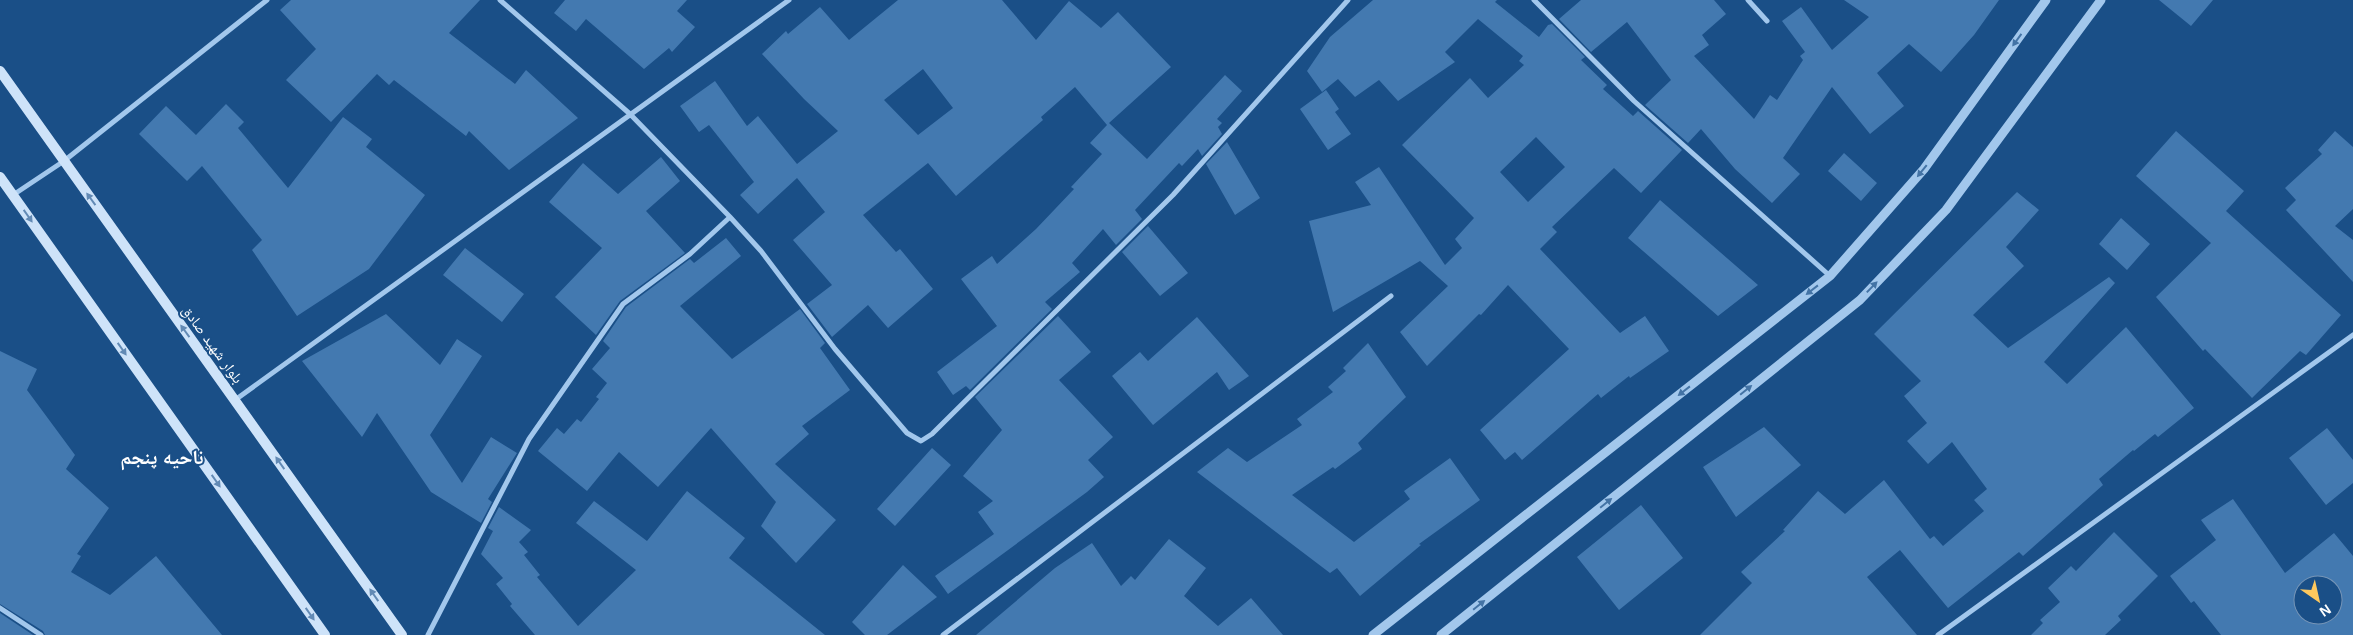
<svg xmlns="http://www.w3.org/2000/svg" width="2353" height="635" font-family="Helvetica,'Noto Naskh Arabic',sans-serif">
	<style>
		.building { fill: #4379b0; fill-rule: evenodd }
		.lines { fill: none; stroke-linecap: round; stroke-linejoin: round }
		.minor { stroke: #a2c7ec; stroke-width: 5 }
		.tertiary { stroke: #a2c7ec; stroke-width: 9 }
		.secondary { stroke: #cee3f9; stroke-width: 10 }
		.oneway { fill: #4373a5 }
		.oneway2 { fill: #628ab5 }
		.labels { text-anchor: middle; dominant-baseline: central; stroke-width: 4; stroke-linejoin: round; paint-order: stroke }
		.street-label { font-size: 15px; fill: #fff; stroke: #1a4f87 }
		.district-label { font-size: 20px; font-weight: bold; fill: #fff; stroke: #1a4f87 }
	</style>
	<rect width="100%" height="100%" fill="#1a4f87"/>
	<path class="building" d="M 291,0 L 480,0 L 449,33 L 515,84 L 526,70 L 578,118 L 509,170 L 469,131 L 466,136 L 394,80 L 389,85 L 377,74 L 331,122 L 286,80 L 316,49 L 280,10 Z
		M 565,0 L 687,0 L 677,11 L 695,27 L 672,52 L 669,48 L 644,69 L 586,19 L 576,31 L 554,13 Z
		M 898,0 L 1002,0 L 1036,40 L 1069,1 L 1101,28 L 1118,12 L 1171,67 L 1109,123 L 1147,159 L 1225,75 L 1242,91 L 1217,119 L 1222,123 L 1218,127 L 1222,134 L 1202,156 L 1198,149 L 1182,166 L 1179,163 L 1135,210 L 1142,219 L 1116,245 L 1103,229 L 1072,263 L 1080,272 L 1045,302 L 1052,309 L 970,390 L 966,386 L 953,395 L 937,372 L 997,326 L 961,279 L 992,256 L 997,264 L 1036,229 L 1074,189 L 1071,187 L 1102,154 L 1090,143 L 1107,125 L 1075,87 L 1041,117 L 1043,120 L 956,196 L 928,163 L 863,215 L 896,252 L 900,249 L 933,289 L 888,328 L 868,305 L 832,337 L 807,304 L 832,285 L 793,240 L 825,212 L 797,178 L 758,214 L 740,195 L 754,182 L 709,125 L 699,132 L 680,106 L 715,81 L 747,126 L 758,116 L 797,164 L 838,131 L 804,99 L 762,54 L 786,31 L 788,34 L 820,7 L 849,40 ZM 923,69 L 953,108 L 918,135 L 884,100 Z
		M 1373,0 L 1497,0 L 1495,2 L 1539,37 L 1548,25 L 1552,24 L 1585,57 L 1581,60 L 1607,85 L 1603,89 L 1633,116 L 1638,111 L 1682,150 L 1641,193 L 1614,168 L 1552,227 L 1557,232 L 1540,249 L 1620,333 L 1645,316 L 1669,351 L 1630,378 L 1629,376 L 1601,398 L 1598,394 L 1522,460 L 1515,452 L 1505,460 L 1480,430 L 1569,349 L 1508,285 L 1481,315 L 1479,314 L 1427,366 L 1400,332 L 1448,286 L 1420,261 L 1333,312 L 1309,221 L 1371,205 L 1355,182 L 1379,167 L 1445,265 L 1462,248 L 1455,239 L 1474,218 L 1402,145 L 1470,78 L 1488,98 L 1524,65 L 1519,61 L 1523,56 L 1478,19 L 1445,52 L 1455,62 L 1398,101 L 1379,80 L 1355,97 L 1338,79 L 1322,92 L 1307,71 L 1330,37 ZM 1536,137 L 1565,167 L 1528,202 L 1500,172 Z
		M 1581,0 L 1714,0 L 1726,14 L 1702,35 L 1709,45 L 1694,56 L 1754,119 L 1770,95 L 1777,100 L 1803,60 L 1800,56 L 1805,52 L 1782,21 L 1801,7 L 1832,50 L 1869,17 L 1844,0 L 1999,0 L 1974,35 L 1941,72 L 1909,44 L 1877,73 L 1904,106 L 1870,134 L 1832,87 L 1783,158 L 1800,174 L 1772,203 L 1735,169 L 1701,129 L 1688,143 L 1645,105 L 1671,80 L 1627,22 L 1591,52 L 1559,19 Z
		M 2159,0 L 2213,0 L 2191,26 Z
		M 1326,90 L 1339,109 L 1335,112 L 1351,134 L 1328,150 L 1300,109 Z
		M 226,104 L 244,122 L 238,128 L 288,188 L 343,117 L 372,139 L 366,147 L 425,195 L 369,269 L 297,316 L 252,250 L 262,240 L 202,166 L 187,181 L 139,134 L 166,106 L 196,135 Z
		M 2176,131 L 2244,191 L 2226,211 L 2341,315 L 2306,355 L 2300,351 L 2252,398 L 2205,349 L 2203,351 L 2156,297 L 2211,243 L 2136,176 Z
		M 2335,131 L 2353,147 L 2353,209 L 2335,226 L 2353,240 L 2353,282 L 2286,210 L 2296,200 L 2285,188 L 2322,154 L 2318,150 Z
		M 1227,142 L 1260,198 L 1235,215 L 1206,164 Z
		M 1844,153 L 1877,183 L 1861,201 L 1828,171 Z
		M 661,157 L 680,181 L 646,211 L 685,253 L 620,301 L 596,335 L 555,297 L 602,248 L 549,202 L 583,163 L 618,194 Z
		M 2017,192 L 2039,210 L 2006,247 L 2024,266 L 1973,315 L 2008,348 L 2109,277 L 2115,283 L 2044,362 L 2067,384 L 2126,327 L 2194,408 L 2158,437 L 2155,434 L 2134,451 L 2133,450 L 2099,479 L 2103,485 L 2023,556 L 2019,552 L 1948,608 L 1900,550 L 1867,577 L 1917,635 L 1700,635 L 1752,583 L 1741,572 L 1785,531 L 1783,530 L 1818,491 L 1845,514 L 1884,480 L 1930,539 L 1934,536 L 1943,546 L 1984,511 L 1974,500 L 1987,489 L 1952,442 L 1928,464 L 1907,441 L 1927,423 L 1904,396 L 1921,381 L 1874,334 Z
		M 1660,200 L 1758,285 L 1718,316 L 1628,238 Z
		M 2121,218 L 2150,244 L 2127,270 L 2099,244 Z
		M 1148,226 L 1188,273 L 1160,296 L 1122,252 Z
		M 726,238 L 741,256 L 680,306 L 732,359 L 800,309 L 825,343 L 820,348 L 850,390 L 802,426 L 809,434 L 775,464 L 836,520 L 796,563 L 761,526 L 776,502 L 711,428 L 658,487 L 619,452 L 587,491 L 538,451 L 557,428 L 564,434 L 577,419 L 581,422 L 599,399 L 596,397 L 607,383 L 592,369 L 610,348 L 603,341 L 626,307 L 690,259 L 694,263 Z
		M 465,248 L 524,294 L 502,322 L 443,275 Z
		M 386,314 L 440,365 L 457,339 L 482,356 L 430,435 L 462,483 L 491,437 L 517,453 L 488,499 L 492,502 L 481,523 L 431,492 L 377,413 L 362,437 L 302,361 Z
		M 1058,316 L 1091,352 L 1059,380 L 1113,437 L 1088,460 L 1104,477 L 1087,492 L 948,594 L 935,576 L 994,534 L 978,512 L 993,501 L 963,476 L 1002,430 L 975,397 Z
		M 1197,317 L 1249,376 L 1229,390 L 1217,372 L 1153,425 L 1112,376 L 1140,352 L 1148,361 Z
		M 1368,343 L 1406,397 L 1358,443 L 1362,449 L 1335,469 L 1333,467 L 1292,495 L 1354,542 L 1410,499 L 1404,491 L 1450,458 L 1480,500 L 1419,544 L 1421,545 L 1360,596 L 1337,568 L 1330,573 L 1197,472 L 1228,448 L 1247,462 L 1302,425 L 1297,419 L 1333,392 L 1328,387 L 1346,371 L 1343,368 Z
		M 0,351 L 37,369 L 27,390 L 75,455 L 66,469 L 109,508 L 77,554 L 81,556 L 71,572 L 110,595 L 156,556 L 222,635 L 45,635 L 43,631 L 0,604 Z
		M 1764,427 L 1801,465 L 1736,517 L 1703,467 Z
		M 2327,428 L 2353,460 L 2353,483 L 2326,505 L 2289,458 Z
		M 932,448 L 951,465 L 895,526 L 877,509 Z
		M 687,491 L 745,538 L 729,558 L 825,635 L 535,635 L 510,606 L 512,604 L 496,584 L 503,578 L 481,554 L 493,531 L 488,528 L 499,507 L 531,530 L 519,542 L 528,552 L 524,555 L 540,575 L 537,577 L 578,626 L 636,570 L 576,523 L 594,501 L 647,541 Z
		M 2233,499 L 2285,573 L 2334,533 L 2353,556 L 2353,635 L 2221,635 L 2194,601 L 2191,603 L 2170,576 L 2216,540 L 2201,520 ZM 2303,585 L 2333,585 L 2333,615 L 2303,615 Z
		M 1641,505 L 1683,558 L 1619,610 L 1577,557 Z
		M 2114,532 L 2158,576 L 2118,616 L 2121,620 L 2105,635 L 2031,635 L 2043,623 L 2040,620 L 2060,602 L 2048,588 L 2071,566 L 2076,571 Z
		M 1169,539 L 1206,568 L 1184,596 L 1218,626 L 1251,598 L 1283,635 L 976,635 L 1055,568 L 1092,543 L 1121,586 L 1131,576 L 1135,580 Z
		M 903,565 L 937,597 L 887,635 L 865,635 L 852,622 Z
		M 0,613 L 33,635 L 0,635 Z"/>
	<g class="lines">
		<path class="minor" d="M 500,0 L 630,114 L 730,217 L 761,251 L 835,349 L 907,433 L 921,441 L 932,434 L 1173,195 L 1348,0
			M 1534,0 L 1634,101 L 1830,276
			M 1748,0 L 1767,21
			M 13,195 L 64,161 L 267,0
			M 235,400 L 789,0
			M 0,608 L 41,635
			M 428,635 L 529,439 L 623,304 L 690,254 L 730,217
			M 943,635 L 1391,296
			M 1938,635 L 2353,335"/>
		<path class="tertiary" d="M 1373,635 L 1830,276 L 1924,169 L 2046,0
			M 1441,635 L 1860,300 L 1946,210 L 2101,0"/>
		<path class="secondary" d="M 0,71 L 402,635
			M 0,177 L 325,635"/>
	</g>
	<defs><path id="oneway-solid" d="M-6-.8H1V-3.2L6.5 0L1 3.2V.8H-6Z" transform="scale(1.25)"/></defs>
	<g class="oneway">
		<use href="#oneway-solid" transform="translate(2017 40) rotate(126)"/>
		<use href="#oneway-solid" transform="translate(1922 171) rotate(129)"/>
		<use href="#oneway-solid" transform="translate(1872 287) rotate(-46)"/>
		<use href="#oneway-solid" transform="translate(1812 290) rotate(142)"/>
		<use href="#oneway-solid" transform="translate(1746 390) rotate(-39)"/>
		<use href="#oneway-solid" transform="translate(1684 391) rotate(142)"/>
		<use href="#oneway-solid" transform="translate(1606 503) rotate(-39)"/>
		<use href="#oneway-solid" transform="translate(1479 605) rotate(-39)"/>
	</g>
	<g class="oneway2">
		<use href="#oneway-solid" transform="translate(91 199) rotate(-126)"/>
		<use href="#oneway-solid" transform="translate(28 216) rotate(55)"/>
		<use href="#oneway-solid" transform="translate(185 331) rotate(-126)"/>
		<use href="#oneway-solid" transform="translate(122 349) rotate(55)"/>
		<use href="#oneway-solid" transform="translate(280 463) rotate(-125)"/>
		<use href="#oneway-solid" transform="translate(216 481) rotate(55)"/>
		<use href="#oneway-solid" transform="translate(374 595) rotate(-125)"/>
		<use href="#oneway-solid" transform="translate(310 614) rotate(55)"/>
	</g>
	<g class="labels">
		<g class="street-label">
			<text transform="translate(213 344) rotate(54)">بلوار شهید صادق</text>
		</g>
		<g class="district-label">
			<text x="162" y="457">ناحیه پنجم</text>
		</g>
	</g>
	<g transform="translate(2318 600) rotate(146)"><circle r="24" fill="#1a4f87" stroke="#7695b7"/>
	<path d="M0-4L9 19L0 12L-9 19Z" fill="#fec85e"/>
	<text y="-8" font-size="14" font-weight="bold" text-anchor="middle" fill="#ffffff">N</text>
	</g>
</svg>
